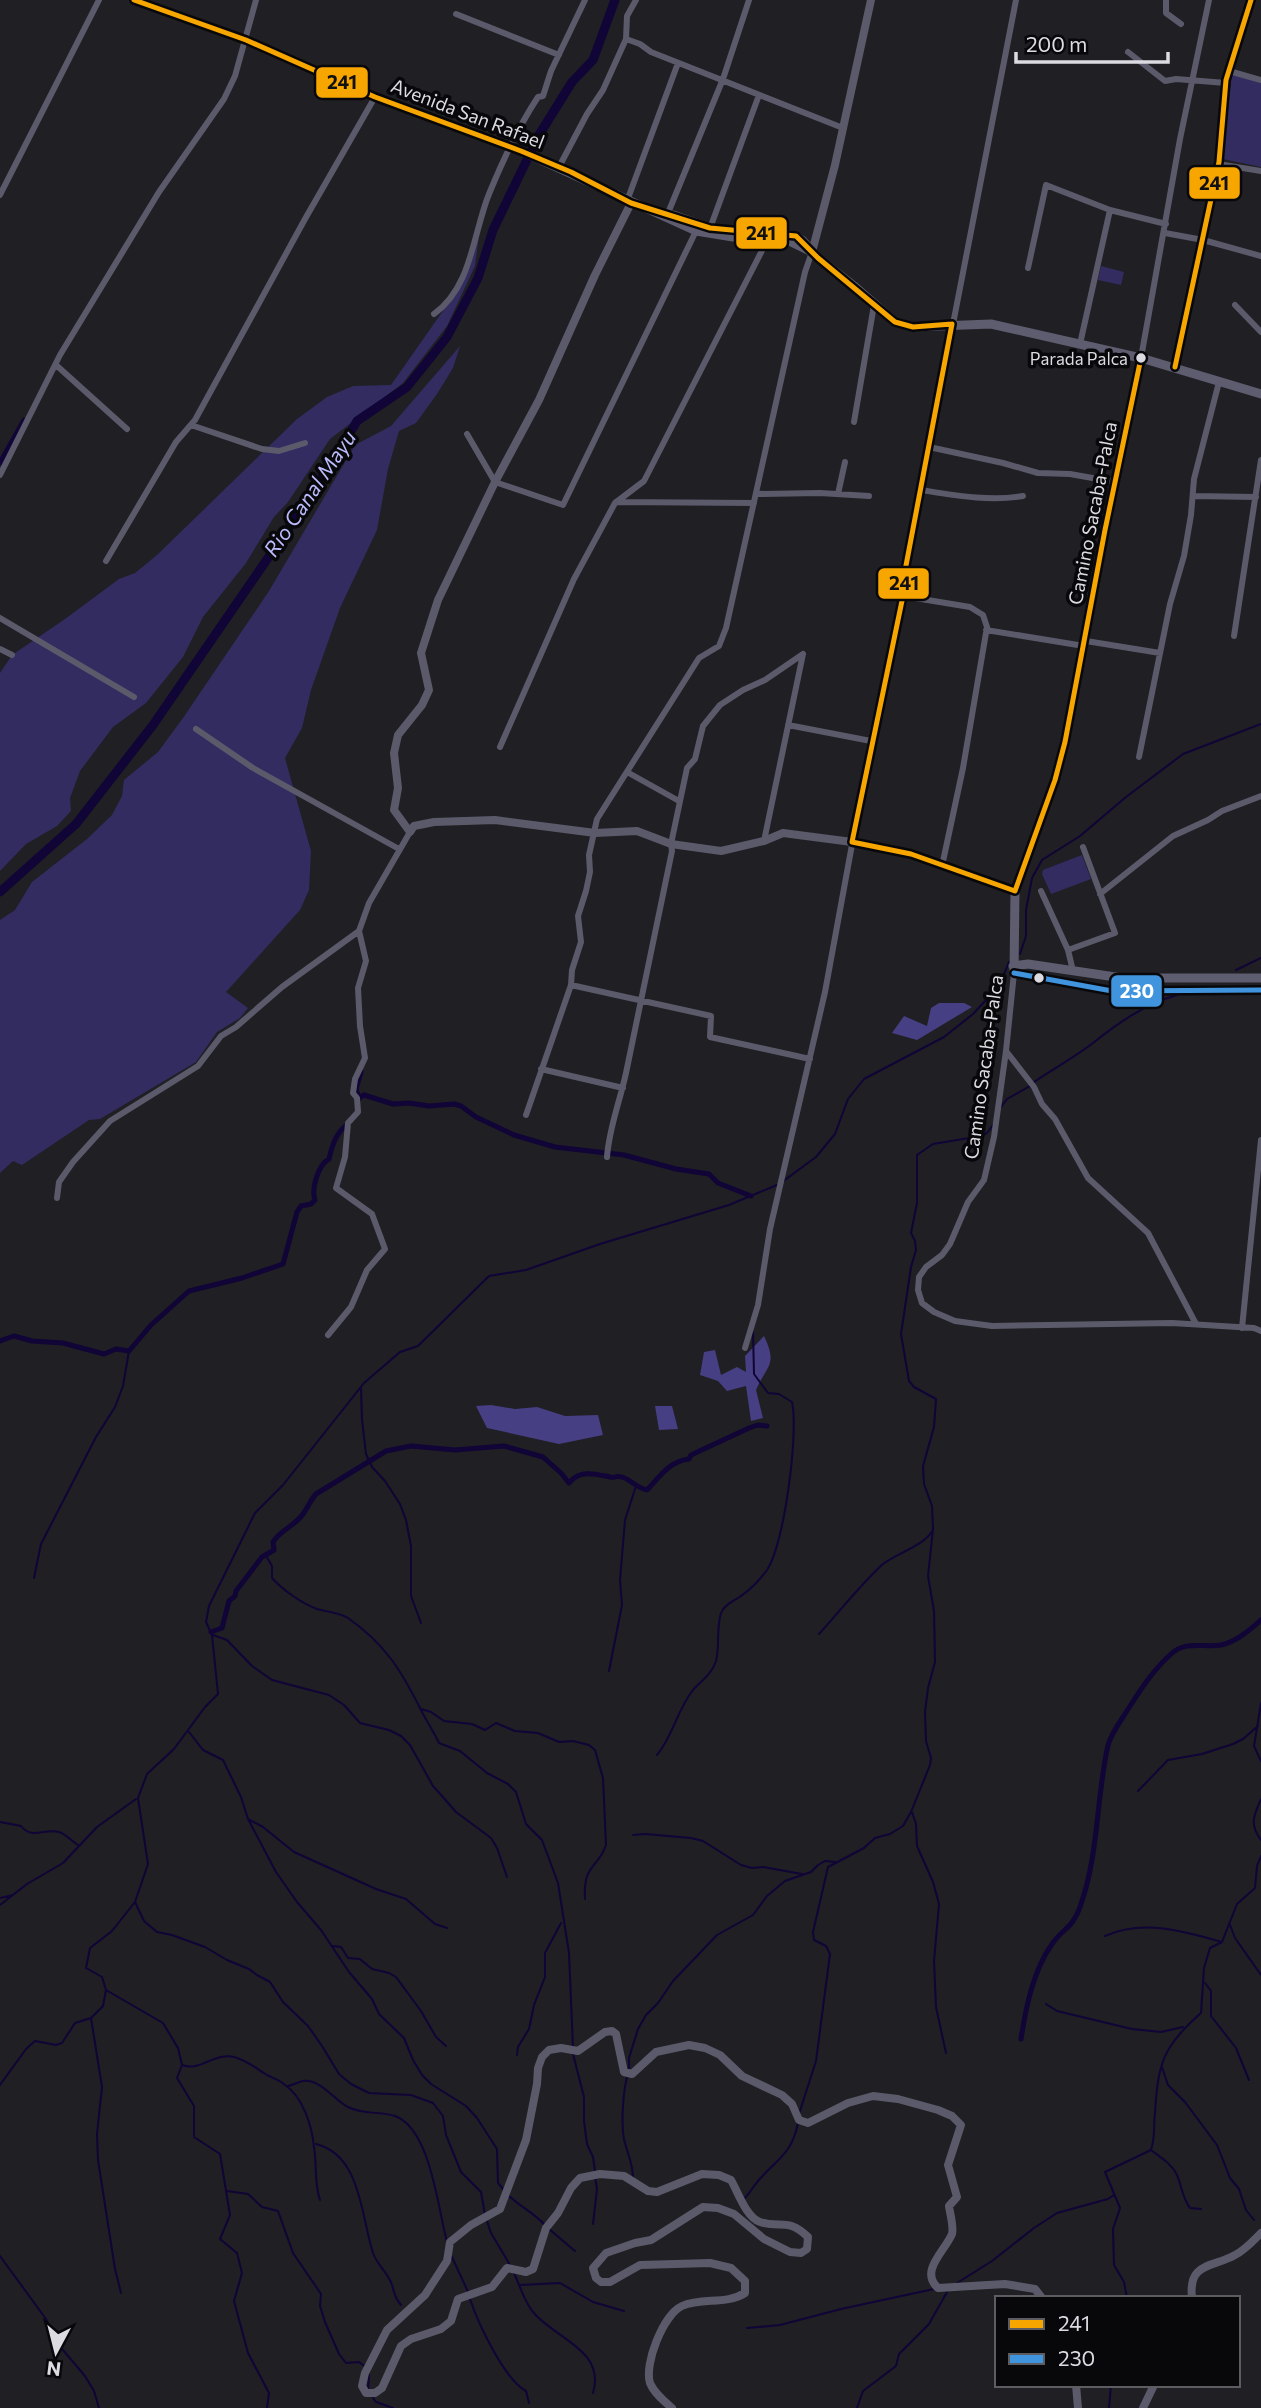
<svg xmlns="http://www.w3.org/2000/svg" width="1261" height="2408" font-family="Commissioner,sans-serif">
	<style>
		.green { fill: #322c61 }
		.forest { fill: #463f83 }
		.lines { fill: none; stroke-linecap: round; stroke-linejoin: round }
		.stream { stroke: #110436; stroke-width: 2 }
		.canal { stroke: #110436; stroke-width: 5 }
		.river { stroke: #110436; stroke-width: 9 }
		.minor { stroke: #5b5a6b; stroke-width: 6 }
		.tertiary { stroke: #5b5a6b; stroke-width: 8 }
		.secondary { stroke: #5e5d6f; stroke-width: 9 }
		.bus-1-casing { stroke: #08080b; stroke-width: 10 }
		.bus-2-casing { stroke: #08080b; stroke-width: 10 }
		.bus-1 { stroke: #f7a600; stroke-width: 5 }
		.bus-2 { stroke: #4094de; stroke-width: 5 }
		.bus-dot { fill: #dbdbe1; stroke: #08080b; stroke-width: 2.5 }
		.labels { text-anchor: middle; dominant-baseline: central; stroke-width: 7; stroke-linejoin: round; paint-order: stroke }
		.bus-label { font-size: 17px; fill: #dbdbe1; stroke: #08080b; text-anchor: end }
		.street-label { font-size: 19px; fill: #dbdbe1; stroke: #08080b }
		.water-label { font-size: 21px; font-style: italic; fill: #bcbbfd; stroke: #08080b }
		.line-badge { stroke: #08080b; stroke-width: 2.5 }
		.badge-label { font-size: 19px; text-anchor: middle; font-weight: bold; fill: #fff }
		.pale-badge-label { font-size: 19px; text-anchor: middle; font-weight: bold; fill: #111 }
	</style>
	<rect width="100%" height="100%" fill="#1f1f24"/>
	<path class="green" d="M 1232,72 L 1261,81 L 1261,167 L 1223,159 Z
		M 479,236 L 475,266 L 447,326 L 403,383 L 330,439 L 288,502 L 274,517 L 246,563 L 203,617 L 183,657 L 146,703 L 113,727 L 80,771 L 70,798 L 71,811 L 57,826 L 26,844 L 0,871 L 0,673 L 12,655 L 65,619 L 119,579 L 135,573 L 157,555 L 297,419 L 327,397 L 353,386 L 391,385 L 461,285 Z
		M 1101,266 L 1124,272 L 1121,285 L 1098,280 Z
		M 460,346 L 453,368 L 437,394 L 416,423 L 399,431 L 388,469 L 377,530 L 340,608 L 311,690 L 302,728 L 285,758 L 311,851 L 309,890 L 300,910 L 226,992 L 248,1008 L 240,1018 L 217,1032 L 196,1062 L 100,1119 L 89,1120 L 22,1165 L 13,1161 L 0,1173 L 0,920 L 15,910 L 32,882 L 87,839 L 112,815 L 122,796 L 124,780 L 158,752 L 183,718 L 269,591 L 355,445 L 391,426 Z
		M 1082,855 L 1091,879 L 1051,894 L 1042,874 L 1043,870 Z"/>
	<path class="forest" d="M 939,1003 L 964,1003 L 972,1007 L 917,1040 L 892,1033 L 904,1016 L 927,1026 L 931,1008 Z
		M 764,1336 C 778,1365 767,1365 756,1390 L 763,1418 L 751,1421 L 746,1386 L 727,1391 L 718,1381 L 700,1375 L 704,1352 L 715,1350 L 721,1375 L 737,1367 L 746,1372 L 745,1356 Z
		M 491,1405 L 515,1409 L 537,1407 L 565,1416 L 598,1415 L 603,1435 L 559,1444 L 487,1428 L 476,1406 Z
		M 655,1406 L 672,1406 L 678,1429 L 659,1430 Z"/>
	<g class="lines">
		<path class="stream" d="M 1020,954 L 1026,936 L 1026,910 L 1032,878 L 1042,860 L 1080,836 L 1126,797 L 1183,754 L 1261,724
			M 1236,970 L 1261,958
			M 1034,1082 C 1053,1069 1075,1057 1093,1043 C 1118,1023 1145,1004 1177,995
			M 1001,1107 L 1007,1099 L 1030,1086
			M 782,1182 L 816,1157 L 835,1134 L 848,1099 L 864,1079 L 944,1037 L 973,1014 L 999,986 L 1009,962
			M 361,1387 L 362,1420 L 366,1454 L 372,1467 L 385,1481 L 400,1504 L 406,1520 L 411,1546 L 411,1596 L 421,1623
			M 265,1554 L 272,1566 L 272,1578 C 283,1590 301,1603 317,1609 C 327,1612 338,1612 348,1618 C 385,1644 401,1670 421,1710 C 427,1722 434,1732 439,1743 L 460,1751 L 487,1773 L 508,1784 L 516,1792 L 526,1824 L 542,1840 L 558,1883 L 569,1953 L 573,2048
			M 34,1578 L 41,1544 L 96,1437 L 115,1407 L 123,1386 L 129,1351
			M 819,1634 C 840,1611 860,1585 883,1564 C 897,1553 924,1546 933,1530
			M 213,1635 L 227,1640 L 252,1666 L 272,1680 L 329,1695 L 344,1705 L 360,1723 L 389,1730 L 401,1736 L 410,1745 L 433,1786 L 442,1796 L 456,1812 L 491,1838 L 497,1848 L 507,1877
			M 609,1671 L 622,1605 L 620,1580 L 625,1520 L 636,1486
			M 1261,1703 L 1254,1746 L 1261,1761
			M 421,1709 L 431,1712 L 444,1721 L 472,1724 L 485,1730 L 496,1723 L 515,1731 L 538,1733 L 559,1742 L 573,1741 L 589,1745 L 595,1750 L 603,1778 L 606,1845 C 598,1869 583,1863 585,1899
			M 189,1732 L 203,1750 L 223,1760 L 241,1797 L 248,1819 L 276,1872 L 297,1902 L 321,1930 L 349,1972 L 372,1999 L 379,2014 L 404,2038 L 413,2060 L 422,2075 L 431,2084 L 466,2106 L 477,2118 L 497,2149 L 498,2183 L 503,2189
			M 657,1755 C 673,1736 677,1710 693,1690 C 701,1681 712,1674 716,1661 C 720,1646 716,1629 721,1613 C 725,1603 737,1600 745,1593 C 753,1587 761,1578 767,1570 C 784,1546 799,1432 792,1402 L 779,1394 L 768,1393 L 754,1374 L 753,1332
			M 1138,1791 L 1168,1760 L 1202,1754 L 1233,1744 L 1243,1739 L 1258,1726
			M 1261,1799 C 1254,1815 1249,1824 1261,1840
			M 912,1812 L 916,1824 L 917,1846 L 933,1882 L 939,1904 L 934,1961 L 936,2007 L 946,2053
			M 248,1819 L 263,1827 L 294,1852 L 376,1889 L 406,1899 L 435,1924 L 447,1928
			M 0,1822 L 21,1826 C 32,1840 44,1828 59,1832 C 66,1834 71,1841 78,1845
			M 633,1835 L 645,1834 L 691,1838 L 703,1841 L 741,1865 L 752,1868 L 763,1867 L 802,1874
			M 0,1898 L 13,1895
			M 135,1902 L 144,1921 L 157,1932 L 172,1935 L 205,1947 L 227,1960 L 249,1969 L 257,1975 L 270,1982 L 283,2002 L 308,2026 L 322,2046 L 339,2074 L 351,2084 L 369,2093 L 411,2095 L 433,2103 L 443,2116 L 446,2135 L 461,2172 L 481,2192 L 485,2215
			M 0,1905 L 27,1884 L 63,1863 L 97,1827 L 136,1799
			M 1230,1925 L 1235,1938 L 1261,1975
			M 1105,1936 C 1143,1919 1184,1931 1222,1942
			M 333,1946 L 341,1947 L 348,1958 L 360,1959 L 372,1969 L 389,1973 L 396,1977 L 421,2011 L 436,2037 L 446,2046
			M 1205,1983 L 1211,1991 L 1211,2016 L 1236,2048 L 1249,2080
			M 1046,2004 L 1057,2011 L 1132,2029 L 1161,2032 L 1183,2027
			M 91,2018 L 102,2087 L 97,2134 L 98,2160 L 115,2269 L 121,2293
			M 573,2054 L 584,2097 L 584,2121 L 587,2144 L 593,2157 L 595,2171
			M 517,2055 L 518,2047 L 529,2029 L 534,2005 L 545,1977 L 545,1953 L 561,1923
			M 182,2065 C 200,2072 215,2052 234,2057 C 246,2060 256,2068 267,2075 C 273,2078 280,2080 285,2085 C 303,2097 312,2126 314,2147 C 317,2164 314,2183 320,2200
			M 1162,2067 L 1168,2085 L 1185,2102 L 1217,2145 L 1230,2178 L 1239,2189 L 1246,2210 L 1254,2220
			M 629,2069 L 629,2058 L 638,2029 L 646,2015 L 658,2003 L 673,1981 L 717,1935 L 753,1915 L 767,1896 L 785,1881 L 811,1872 L 818,1865 L 825,1861 L 835,1862
			M 627,2077 C 623,2093 621,2123 624,2139 C 627,2153 633,2163 633,2178
			M 0,2085 L 26,2049 L 35,2041 L 56,2045 L 62,2043 L 75,2023 L 91,2018 L 103,2006 L 106,1990
			M 288,2086 C 293,2085 298,2082 303,2081 C 321,2079 334,2100 348,2107 C 363,2115 380,2111 395,2116 C 431,2129 438,2210 447,2242
			M 799,2114 L 816,2061 L 830,1954 L 826,1946 L 814,1940 L 813,1932 L 828,1867 L 864,1848 L 875,1838 L 890,1834 L 903,1826 L 911,1812 L 930,1765 L 931,1758 L 926,1741 L 925,1712 L 928,1688 L 935,1662 L 934,1611 L 928,1576 L 933,1529 L 932,1506 L 924,1484 L 923,1466 L 934,1427 L 936,1399 L 914,1387 L 909,1381 L 901,1334 L 911,1267 L 916,1250 L 915,1241 L 911,1233 L 917,1203 L 917,1155 L 933,1144 L 981,1136 L 987,1133 L 993,1125
			M 316,2144 C 361,2155 361,2216 373,2253 C 377,2265 389,2274 392,2285 C 395,2294 394,2297 401,2305
			M 1151,2150 C 1160,2157 1172,2164 1177,2175 C 1182,2187 1182,2197 1190,2208 L 1201,2209
			M 227,2191 L 248,2194 L 262,2207 L 278,2211 L 293,2253 L 321,2294 L 320,2306 L 325,2322 L 339,2354 L 346,2363 L 359,2362 L 366,2367
			M 509,2196 C 521,2207 535,2214 545,2225
			M 744,2199 C 749,2194 753,2187 758,2181 C 777,2159 792,2154 798,2123
			M 487,2221 L 491,2233 L 510,2265
			M 593,2224 L 597,2189 L 595,2177
			M 549,2229 L 575,2251
			M 0,2256 L 46,2319 L 57,2343 L 85,2376 L 94,2391 L 99,2408
			M 452,2257 L 469,2294
			M 514,2273 C 520,2286 524,2301 533,2312 C 555,2339 606,2350 593,2393
			M 957,2283 L 992,2261 L 1034,2228 L 1057,2213 L 1108,2199 L 1114,2195
			M 520,2285 L 560,2283 L 593,2302 L 624,2311
			M 1127,2298 L 1124,2282 L 1114,2265 L 1113,2229 L 1120,2208 L 1105,2172 L 1151,2150 C 1156,2134 1153,2128 1155,2113 C 1158,2063 1163,2046 1201,2013 L 1204,1968 L 1210,1948 L 1222,1942 L 1237,1904 L 1255,1888 L 1257,1866 L 1261,1856
			M 470,2299 C 478,2323 504,2379 526,2391 L 529,2403
			M 747,2328 L 780,2325 L 841,2309 L 934,2289
			M 368,2390 L 369,2375
			M 373,2398 L 376,2402 L 393,2408
			M 267,2408 L 269,2393 L 248,2353 L 234,2301 L 242,2273 L 237,2253 L 220,2239 L 230,2215 L 220,2154 L 194,2137 L 194,2106 L 177,2078 L 182,2065 L 178,2048 L 163,2023 L 106,1990 L 102,1977 L 86,1968 L 90,1948 L 112,1931 L 135,1902 L 148,1864 L 138,1798 L 147,1774 L 174,1749 L 205,1707 L 218,1694 L 212,1635 L 206,1622 L 209,1606 L 255,1513 L 283,1485 L 364,1383 L 400,1352 L 418,1346 L 489,1276 L 526,1270 L 600,1244 L 729,1205 L 777,1185
			M 857,2408 L 863,2391 L 896,2366 L 899,2354 L 929,2324 L 947,2292
			M 1109,2408 L 1111,2385"/>
		<path class="canal" d="M 0,463 L 24,420
			M 359,1098 L 364,1095 L 393,1104 L 409,1103 L 429,1106 L 454,1104 L 461,1106 L 476,1117 L 514,1135 L 555,1147 L 624,1155 L 676,1169 L 709,1174 L 718,1183 L 751,1196
			M 359,1099 L 356,1089 L 361,1072
			M 0,1341 L 14,1336 L 32,1341 L 63,1343 L 104,1354 L 116,1349 L 129,1351 L 151,1325 L 189,1291 L 242,1278 L 283,1264 L 297,1212 L 301,1206 L 311,1204 L 315,1200 C 311,1189 318,1165 329,1159 C 332,1146 336,1132 348,1124
			M 211,1632 L 222,1628 L 229,1601 L 235,1596 L 236,1591 L 262,1557 L 274,1550 L 273,1542 C 280,1530 295,1526 303,1514 C 308,1507 310,1501 316,1494 L 386,1451 L 411,1446 L 455,1450 L 504,1446 L 543,1457 L 561,1473 L 569,1483 C 580,1469 595,1474 610,1477 C 620,1478 612,1475 622,1477 C 631,1480 637,1488 647,1490 C 659,1478 669,1461 689,1459 L 691,1455 L 749,1428 L 758,1425 L 767,1426
			M 1021,2039 C 1026,2007 1033,1971 1052,1944 C 1063,1928 1072,1929 1080,1907 C 1099,1854 1096,1799 1108,1745 C 1111,1735 1117,1726 1123,1717 C 1138,1694 1150,1673 1171,1654 C 1186,1640 1203,1648 1221,1645 C 1236,1642 1250,1630 1261,1620"/>
		<path class="river" d="M 0,892 L 76,824 L 153,725 L 281,539 L 339,452 L 357,421 L 407,387 L 447,337 L 478,278 L 493,230 L 539,135 L 572,82 L 593,60 L 615,0"/>
		<path class="minor" d="M 1166,0 L 1166,13 L 1181,24
			M 456,14 L 559,55
			M 626,39 L 640,44 L 651,52 L 843,128
			M 1128,52 L 1165,81 L 1176,79 L 1226,83
			M 1229,71 L 1261,80
			M 1218,164 L 1261,171
			M 559,167 L 587,114 L 603,90 L 626,39 L 627,16 L 636,0
			M 0,195 L 99,0
			M 627,201 L 678,63
			M 668,213 L 723,79 L 749,0
			M 709,231 L 759,95
			M 1165,233 L 1203,240 L 1261,256
			M 1028,268 L 1046,185 L 1110,210 L 1166,224
			M 1235,305 L 1261,332
			M 434,314 C 472,287 473,233 489,194 C 503,160 518,127 538,97 L 543,96 L 551,71 L 585,0
			M 1080,344 L 1110,210
			M 1141,358 L 1180,139 L 1209,0
			M 56,365 L 127,429
			M 1175,367 L 1219,162 L 1226,80 L 1251,0
			M 854,422 L 874,305
			M 191,425 L 262,449 L 279,451 L 305,443
			M 467,434 L 495,482 L 563,505 L 696,231
			M 929,447 L 1003,463 L 1038,473 L 1070,474 L 1115,482
			M 0,475 L 60,355 L 159,192 L 224,99 L 235,76 L 256,0
			M 921,490 C 953,495 990,502 1023,496
			M 756,494 L 820,493 L 869,496
			M 838,494 L 845,462
			M 1193,496 L 1256,497
			M 616,502 L 754,503
			M 106,561 L 176,442 L 195,420 L 305,219 L 375,97
			M 903,596 L 970,607 L 983,615 L 987,627 L 963,768 L 942,866
			M 0,618 L 134,697
			M 986,630 L 1084,646
			M 1234,636 L 1261,460
			M 1086,641 L 1160,653
			M 0,649 L 12,655
			M 788,725 L 871,741
			M 196,729 L 253,768 L 399,849
			M 500,747 L 574,579 L 615,503 L 644,481 L 771,233
			M 1139,757 L 1170,604 L 1184,556 L 1191,515 L 1194,479 L 1219,382
			M 627,772 L 679,801
			M 764,841 L 803,654
			M 1041,891 L 1068,950 L 1073,971
			M 1100,894 L 1173,836 L 1208,820 L 1222,811 L 1261,796
			M 1068,950 L 1115,933 L 1083,847
			M 1014,973 L 1006,1051 L 994,1137 L 984,1180 L 968,1202 L 950,1244 L 942,1255 L 926,1267 L 919,1277 L 918,1290 L 922,1303 L 934,1312 L 955,1321 L 992,1326 L 1172,1323 L 1254,1328 L 1261,1331
			M 571,985 L 711,1016 L 710,1037 L 810,1059
			M 1006,1051 L 1034,1087 L 1042,1104 L 1055,1119 L 1088,1178 L 1148,1233 L 1196,1324
			M 541,1069 L 623,1088
			M 526,1115 L 571,985 L 572,970 L 581,942 L 578,916 L 586,891 L 590,872 L 589,855 L 597,819 L 699,658 L 719,646 L 726,628 L 805,272 L 812,252
			M 607,1157 C 609,1128 620,1101 626,1073 C 641,999 657,925 672,851 L 671,844 L 687,768 L 695,759 L 703,726 L 720,705 L 743,690 L 765,680 L 803,654
			M 57,1198 L 59,1182 L 73,1162 L 110,1121 L 198,1066 L 221,1036 L 236,1027 L 282,987 L 359,931
			M 1242,1328 L 1261,1140
			M 328,1335 L 351,1307 L 367,1270 L 385,1249 L 372,1214 L 336,1188 L 345,1157 L 348,1123 L 358,1112 L 357,1098 L 353,1093 L 355,1079 L 365,1058 L 360,1026 L 358,988 L 366,961 L 359,931 L 369,903 L 410,832
			M 745,1348 L 758,1305 L 770,1229 L 825,992 L 871,741 L 903,596 L 904,576 L 1016,0"/>
		<path class="tertiary" d="M 631,203 L 595,275 L 539,400 L 495,482 L 438,600 L 421,653 L 429,690 L 422,705 L 398,735 L 394,753 L 398,788 L 394,810 L 410,832 L 414,826 L 434,822 L 495,820 L 595,833 L 637,831 L 671,844 L 721,851 L 764,841 L 783,833 L 852,842 L 911,854 L 1015,891
			M 812,252 L 835,165 L 871,0
			M 1192,2298 C 1188,2262 1212,2268 1235,2255 C 1245,2250 1253,2241 1261,2233
			M 1076,2385 L 1078,2408
			M 672,2408 C 664,2401 654,2393 650,2383 C 644,2364 663,2315 682,2306 C 702,2297 726,2305 745,2293 L 745,2281 L 731,2268 L 710,2263 L 640,2265 L 610,2282 L 601,2282 L 596,2278 L 593,2268 L 606,2253 L 635,2243 L 651,2240 L 703,2207 L 718,2208 L 734,2214 L 764,2239 L 790,2252 L 801,2253 L 807,2249 L 808,2237 C 787,2217 781,2229 760,2222 C 746,2217 738,2192 731,2180 L 719,2175 L 702,2174 L 657,2192 L 648,2191 L 624,2176 L 600,2174 L 580,2178 L 571,2188 L 558,2213 L 546,2228 L 533,2269 L 526,2272 L 507,2268 L 492,2287 L 458,2299 L 451,2321 L 441,2329 L 411,2339 L 401,2346 L 382,2388 L 375,2393 L 366,2393 L 362,2386 L 365,2373 L 387,2330 L 425,2295 L 447,2261 L 450,2242 L 471,2225 L 500,2209 L 526,2140 L 537,2084 L 538,2068 L 542,2057 L 549,2050 L 561,2048 L 578,2051 L 605,2032 L 612,2031 L 616,2034 L 624,2072 L 632,2074 L 656,2052 L 689,2045 L 705,2048 L 720,2055 L 742,2076 L 782,2095 L 792,2104 L 799,2120 L 808,2123 L 848,2103 L 873,2096 L 898,2099 L 938,2110 L 952,2116 L 961,2125 L 948,2165 L 957,2197 L 949,2206 C 950,2214 954,2227 952,2234 C 945,2251 919,2271 938,2288 L 1005,2284 L 1035,2289 L 1042,2298
			M 1143,2408 L 1154,2385"/>
		<path class="secondary" d="M 134,0 L 246,40 L 375,97 L 521,151 L 696,231 L 733,237 L 787,240 L 812,252
			M 673,215 L 710,228 L 744,232
			M 782,234 L 796,236 L 803,241 L 818,258 L 854,286 L 895,322 L 913,327 L 991,324 L 1141,358 L 1261,394
			M 1141,358 L 1105,530 L 1065,742 L 1055,780 L 1015,891 L 1014,973 L 1112,991 L 1261,990
			M 1013,966 L 1028,964 L 1122,978 L 1261,978"/>
		<defs>
			<path id="bus-1" d="M 134,0 L 246,40 L 375,97 L 521,151 L 571,172 L 631,203 L 710,228 L 796,236 L 818,258 L 895,322 L 913,327 L 952,324
				M 1175,367 L 1219,162 L 1226,80 L 1251,0
				M 852,842 L 903,596 L 904,576 L 952,324
				M 852,842 L 911,854 L 1015,891
				M 1015,891 L 1055,780 L 1065,742 L 1105,530 L 1141,358"/>
			<path id="bus-2" d="M 1014,973 L 1112,991 L 1261,990"/>
		</defs>
		<use href="#bus-1" class="bus-1-casing"/>
		<use href="#bus-2" class="bus-2-casing"/>
		<use href="#bus-1" class="bus-1"/>
		<use href="#bus-2" class="bus-2"/>
	</g>
	<g class="bus-dot">
		<circle cx="1141" cy="358" r="6"/>
		<circle cx="1039" cy="978" r="6"/>
	</g>
	<g class="labels">
		<g class="bus-label">
			<text x="1128" y="358">Parada Palca</text>
		</g>
		<g class="street-label">
			<text transform="translate(468 113) rotate(21)">Avenida San Rafael</text>
			<text transform="translate(1092 513) rotate(-79)">Camino Sacaba-Palca</text>
			<text transform="translate(983 1067) rotate(-82)">Camino Sacaba-Palca</text>
		</g>
		<g class="water-label">
			<text transform="translate(309 493) rotate(-56)">Rio Canal Mayu</text>
		</g>
	</g>
	<g class="line-badge">
		<rect x="315" y="66" width="54" height="33" rx="7" fill="#f7a600"/>
		<rect x="1188" y="166" width="53" height="34" rx="7" fill="#f7a600"/>
		<rect x="735" y="216" width="53" height="34" rx="7" fill="#f7a600"/>
		<rect x="877" y="567" width="53" height="33" rx="7" fill="#f7a600"/>
		<rect x="1110" y="974" width="53" height="34" rx="7" fill="#4094de"/>
	</g>
	<g class="badge-label">
		<text x="1137" y="998">230</text>
	</g>
	<g class="pale-badge-label">
		<text x="342" y="89">241</text>
		<text x="1214" y="190">241</text>
		<text x="761" y="240">241</text>
		<text x="904" y="590">241</text>
	</g>
	<rect x="995" y="2296" width="245" height="91" fill="#08080b" stroke="#5c5c61" stroke-width="2"/>
	<rect x="1009" y="2319" width="35" height="10" fill="#f7a600" stroke="#5c5c61" stroke-width="2"/>
	<text x="1058" y="2331" font-size="21" fill="#dbdbe1">241</text>
	<rect x="1009" y="2354" width="35" height="10" fill="#4094de" stroke="#5c5c61" stroke-width="2"/>
	<text x="1058" y="2366" font-size="21" fill="#dbdbe1">230</text>
	<g transform="translate(56 2352) rotate(187)" stroke="#08080b" stroke-width="5" paint-order="stroke">
	<path d="M0-5L12 26L0 18L-12 26Z" fill="#dbdbe1"/>
	<text y="-10" font-size="19" font-weight="bold" text-anchor="middle" fill="#dbdbe1">N</text>
	</g>
	<path d="M1016 52v10h152v-10" fill="none" stroke="#dbdbe1" stroke-width="3.5"/>
	<text x="1026" y="52" font-size="21" fill="#dbdbe1" stroke="#08080b" stroke-width="5" paint-order="stroke">200 m</text>
</svg>
